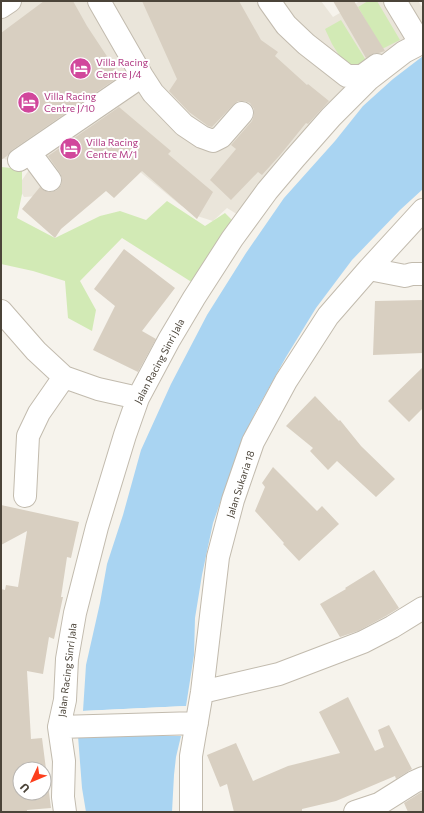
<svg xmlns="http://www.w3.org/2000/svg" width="424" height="813" font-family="Commissioner,sans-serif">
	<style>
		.residential { fill: #eae5da }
		.green { fill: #d2eab5 }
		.water { fill: #a9d4f2 }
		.pier { fill: #f6f3ec }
		.building { fill: #d8cfc1; fill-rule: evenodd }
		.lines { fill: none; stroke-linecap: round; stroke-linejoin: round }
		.street-casing { stroke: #c2bbae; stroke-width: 24 }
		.street { stroke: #fff; stroke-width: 22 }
		.labels { text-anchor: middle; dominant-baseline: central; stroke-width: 4; stroke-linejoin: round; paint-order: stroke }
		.hotel-label { font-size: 10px; fill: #b23c85; stroke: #fff; text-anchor: start }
		.street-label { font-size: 10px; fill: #4b4439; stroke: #fff }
	</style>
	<rect width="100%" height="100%" fill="#f6f3ec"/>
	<path class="residential" d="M 1,1 L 321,1 L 333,17 L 360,1 L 418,1 L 423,8 L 423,48 L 397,64 L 243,218 L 227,208 L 213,221 L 197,216 L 179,204 L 139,171 L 74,167 L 49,186 L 39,196 L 24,197 L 18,186 L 31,167 L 1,158 Z"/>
	<path class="green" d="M 368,1 L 377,1 L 400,40 L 382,49 L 358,7 Z
		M 341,20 L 367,62 L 349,71 L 332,44 L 325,29 Z
		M 1,167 L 22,169 L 22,194 L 17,218 L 55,238 L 100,216 L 120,211 L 146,220 L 167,201 L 205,226 L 225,213 L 239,227 L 201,288 L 122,238 L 80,281 L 96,310 L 92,331 L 68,318 L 65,281 L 33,271 L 1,264 Z"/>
	<path class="water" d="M 423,56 L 423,189 L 400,210 L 352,260 L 316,308 L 286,357 L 254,415 L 232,469 L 213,523 L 202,575 L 195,618 L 194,655 L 186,706 L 83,711 L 86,665 L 100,603 L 107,564 L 123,515 L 141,450 L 171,384 L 207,315 L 246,253 L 284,198 L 335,141 L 363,106 L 393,79 Z
		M 78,736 L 181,736 L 176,757 L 174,775 L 172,812 L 86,812 L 82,788 Z"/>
	<path class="pier" d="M 186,706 L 188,706 L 186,708 L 83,713 L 81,711 Z"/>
	<path class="building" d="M 44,1 L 73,1 L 87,26 L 120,76 L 12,150 L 7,156 L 1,160 L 1,33 Z
		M 142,1 L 239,1 L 261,40 L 278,52 L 275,56 L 307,85 L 308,84 L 329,101 L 308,124 L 306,123 L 281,154 L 262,175 L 258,172 L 231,200 L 210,180 L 236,149 L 231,145 L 252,121 L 254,115 L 254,109 L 250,103 L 245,101 L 238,101 L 233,105 L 212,127 L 208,126 L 189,112 L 169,91 L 177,79 Z
		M 333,1 L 354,1 L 385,51 L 379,53 L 375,53 L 366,58 Z
		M 119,107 L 171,151 L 168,154 L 213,192 L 197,219 L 142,171 L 114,198 L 106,191 L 61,229 L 55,238 L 22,209 L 40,187 L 45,191 L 51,192 L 57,190 L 61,185 L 62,179 L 60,173 L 48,156 Z
		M 124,249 L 175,288 L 142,331 L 156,339 L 138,372 L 93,350 L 115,306 L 94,289 Z
		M 423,300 L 423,353 L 373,355 L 375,301 Z
		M 423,367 L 423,408 L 409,422 L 388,401 Z
		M 315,396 L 339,421 L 340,420 L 361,446 L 395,479 L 376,497 L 337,461 L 328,470 L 310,451 L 313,448 L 286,426 Z
		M 273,467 L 317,511 L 322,506 L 339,524 L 299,561 L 283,544 L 284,543 L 255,511 L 265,487 L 262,483 Z
		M 1,505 L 79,522 L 71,558 L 67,557 L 61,597 L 63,597 L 54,639 L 49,637 L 43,674 L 27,671 L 31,739 L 42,738 L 51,808 L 27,810 L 27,812 L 1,812 L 1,589 L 5,590 L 6,585 L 18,587 L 27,531 L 1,545 ZM 20,769 L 44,769 L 44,793 L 20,793 Z
		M 374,570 L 399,608 L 386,616 L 358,631 L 340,637 L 320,604 L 346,589 L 345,588 Z
		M 348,697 L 375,751 L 384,747 L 378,730 L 389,725 L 412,769 L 396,779 L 395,776 L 336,801 L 302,809 L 302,812 L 234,812 L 227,784 L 220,787 L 207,755 L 236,743 L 253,781 L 288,766 L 340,753 L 319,712 Z
		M 423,792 L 423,812 L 408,812 L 404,803 L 420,793 Z"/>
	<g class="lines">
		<defs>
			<path id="street" d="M 99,1 L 142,76 L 153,93 L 184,125 L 202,137 L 213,141 L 221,137 L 242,113
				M 269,1 L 286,25 L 306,44 L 347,76 L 362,76 L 377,65
				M 395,1 L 421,44
				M 1,7 L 10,1
				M 30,153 L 50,180
				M 19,160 L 142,76
				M 369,269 L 405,276 L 412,274 L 423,274
				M 1,311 L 36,351 L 64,377 L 98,389 L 138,398
				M 25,496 L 28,436 L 39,413 L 64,377
				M 202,692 L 279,674 L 363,642 L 392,627 L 423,608
				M 59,727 L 197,723
				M 65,812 L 63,797 L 64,761 L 59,727 L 65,700 L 67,659 L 75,613 L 97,527 L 125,435 L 138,398 L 169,340 L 194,298 L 232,239 L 267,191 L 294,159 L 331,117 L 369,79 L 404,52 L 423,42
				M 191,812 L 191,756 L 202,692 L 218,557 L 233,500 L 253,442 L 286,381 L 328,316 L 369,269 L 423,210
				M 355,812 L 379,804 L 414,782 L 423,778"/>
		</defs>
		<use href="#street" class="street-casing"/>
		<use href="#street" class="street"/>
	</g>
	<defs>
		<symbol id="hotel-disc" viewBox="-11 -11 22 22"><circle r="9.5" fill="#d1479c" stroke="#fff"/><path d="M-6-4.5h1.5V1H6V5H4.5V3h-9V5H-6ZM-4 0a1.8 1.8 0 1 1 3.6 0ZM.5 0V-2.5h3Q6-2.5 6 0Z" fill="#fff"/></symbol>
	</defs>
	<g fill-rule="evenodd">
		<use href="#hotel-disc" x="68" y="56" width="25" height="25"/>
		<use href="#hotel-disc" x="16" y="90" width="25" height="25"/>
		<use href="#hotel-disc" x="58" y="136" width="25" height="25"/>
	</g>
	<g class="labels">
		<g class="hotel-label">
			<text x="96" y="62">Villa Racing<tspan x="96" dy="12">Centre J/4</tspan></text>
			<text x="44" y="96">Villa Racing<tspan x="44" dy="12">Centre J/10</tspan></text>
			<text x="86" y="142">Villa Racing<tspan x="86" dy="12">Centre M/1</tspan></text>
		</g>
		<g class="street-label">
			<text transform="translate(159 361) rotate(-62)">Jalan Racing Sinri Jala</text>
			<text transform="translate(240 484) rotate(-72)">Jalan Sukaria 18</text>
			<text transform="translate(67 670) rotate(-83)">Jalan Racing Sinri Jala</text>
		</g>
	</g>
	<rect width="424" height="813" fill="none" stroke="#4b4439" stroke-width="4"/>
	<g transform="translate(32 781) rotate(226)"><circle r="19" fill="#ffffff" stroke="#b7b4b0"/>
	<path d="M0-3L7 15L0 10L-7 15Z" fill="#fc3f1d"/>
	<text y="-6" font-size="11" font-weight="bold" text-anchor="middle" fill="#4b4439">U</text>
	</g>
</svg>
